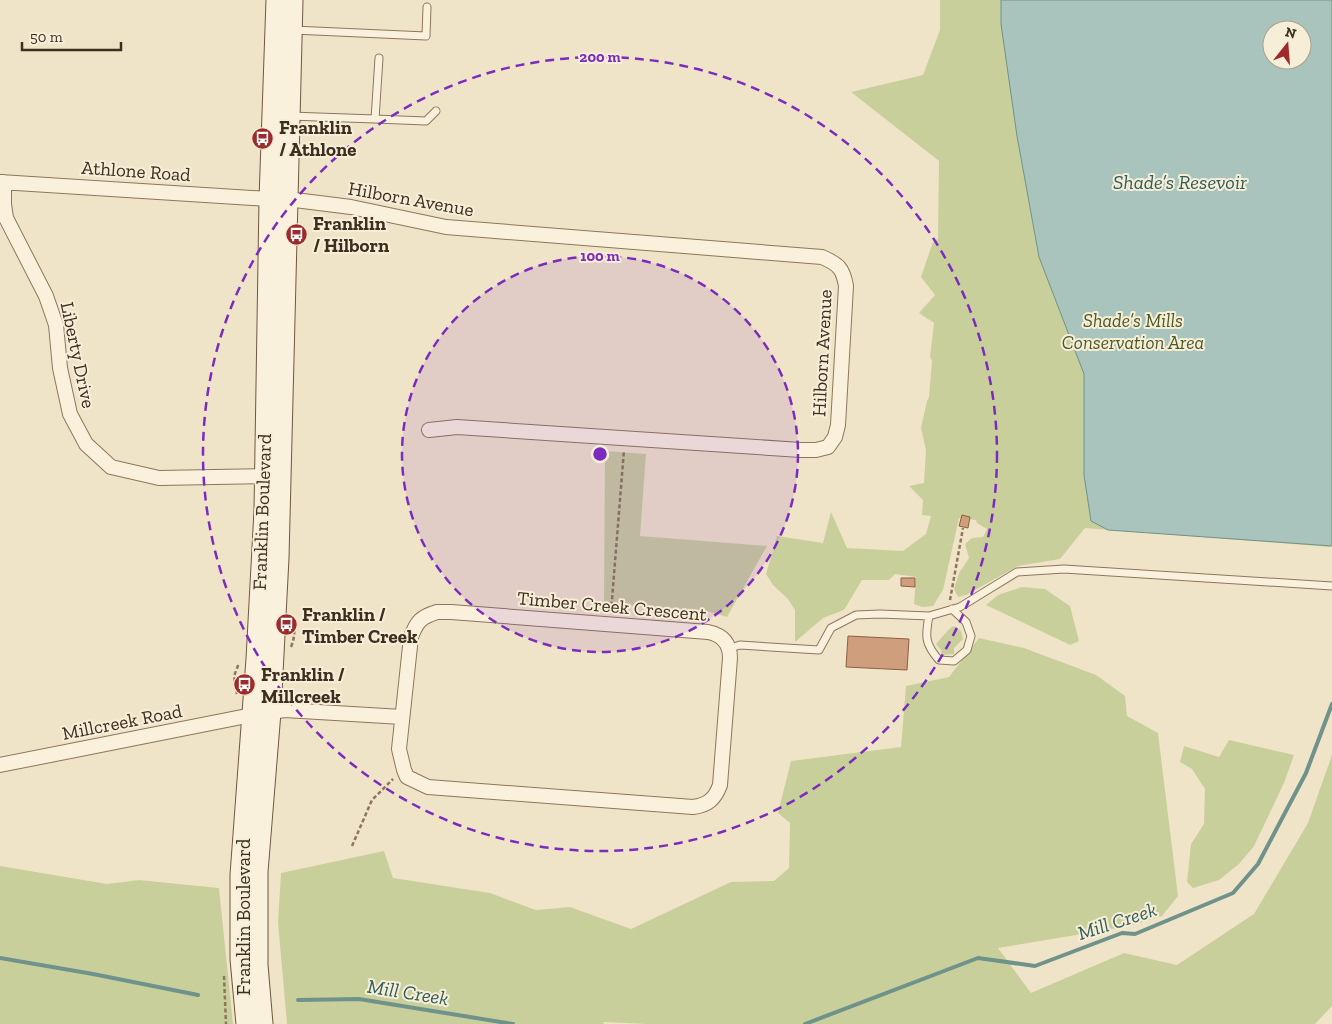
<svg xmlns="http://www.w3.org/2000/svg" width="1332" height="1024" font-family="'Zilla Slab',serif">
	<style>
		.green { fill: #c9cf9b; fill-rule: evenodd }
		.water { fill: #a9c4bc; stroke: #6f938a; fill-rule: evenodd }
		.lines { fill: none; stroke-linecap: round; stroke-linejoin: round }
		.stream { stroke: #6f938a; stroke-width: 4 }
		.building { fill: #cf9f7d; stroke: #8d5f41 }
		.service-casing { stroke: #8d765c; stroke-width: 9 }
		.minor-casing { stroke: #8d765c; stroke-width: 16 }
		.secondary-casing { stroke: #6f573f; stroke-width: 21 }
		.path { stroke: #8d765c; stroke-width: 2.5; stroke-dasharray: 4 2.5; stroke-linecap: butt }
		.service { stroke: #faf1dc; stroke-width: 7 }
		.minor { stroke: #faf1dc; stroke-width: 14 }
		.secondary { stroke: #faf1dc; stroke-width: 19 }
		.ring { fill: none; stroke: #7b2cbf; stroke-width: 2.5; stroke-dasharray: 9 6 }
		.labels { text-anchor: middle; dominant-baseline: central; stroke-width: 4; stroke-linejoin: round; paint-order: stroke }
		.poi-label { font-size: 19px; font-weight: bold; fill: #3d2e20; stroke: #f7eed8; text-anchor: start }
		.street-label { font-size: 19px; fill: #3d2e20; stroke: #f7eed8 }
		.park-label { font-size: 19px; font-style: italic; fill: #4d5a26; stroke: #f7eed8 }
		.water-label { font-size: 20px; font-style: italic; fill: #2f5d5a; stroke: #f7eed8 }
		.centre { fill: #7b2cbf; stroke: #f7eed8; stroke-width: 2.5 }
		.ring-label { font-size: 15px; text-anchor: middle; font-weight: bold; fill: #7b2cbf; stroke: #f7eed8; stroke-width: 4; stroke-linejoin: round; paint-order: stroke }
	</style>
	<rect width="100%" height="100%" fill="#f0e4c8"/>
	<path class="green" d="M 940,0 L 1332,0 L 1330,547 L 1085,528 L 1060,559 L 1018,566 L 966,595 L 958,597 L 954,589 L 959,573 L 969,558 L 965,544 L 972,538 L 983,537 L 987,529 L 977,523 L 976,520 L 959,518 L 943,590 L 933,606 L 922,607 L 914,604 L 916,577 L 895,574 L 889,580 L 862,580 L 844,610 L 823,618 L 795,642 L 795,610 L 788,599 L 773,585 L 766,574 L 777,536 L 823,543 L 831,512 L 847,548 L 903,551 L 926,534 L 931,516 L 922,515 L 923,500 L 909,486 L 924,483 L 926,450 L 921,428 L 927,401 L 929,397 L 932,361 L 930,357 L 934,323 L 919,313 L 935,295 L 921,277 L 933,242 L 938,239 L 939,161 L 851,92 L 923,75 L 940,30 ZM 1272,30 L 1302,30 L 1302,60 L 1272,60 Z
		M 605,451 L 646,454 L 640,536 L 767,546 L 727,617 L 710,612 L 604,603 Z
		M 1022,587 L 1045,589 L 1070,606 L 1079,641 L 1070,645 L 986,605 L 998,595 Z
		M 953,626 L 961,631 L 963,639 L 954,648 L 954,654 L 942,655 L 941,650 L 936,644 C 942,638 946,631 953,626 Z
		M 979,638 L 1024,648 L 1096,675 L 1125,696 L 1127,716 L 1158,733 L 1178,896 L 1162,916 L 1130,926 L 998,948 L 1031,993 L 1124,953 L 1177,965 L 1254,914 L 1308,823 L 1332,755 L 1332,1006 L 1315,1024 L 647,1024 L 603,1022 L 604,1024 L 287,1024 L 278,922 L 281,873 L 384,851 L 393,878 L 490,893 L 536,910 L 570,907 L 631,929 L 731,882 L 774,881 L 789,868 L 790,823 L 778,813 L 791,761 L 901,747 L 906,686 L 949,677 Z
		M 1229,740 L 1294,755 L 1284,783 L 1254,846 L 1239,864 L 1219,880 L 1193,888 L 1187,882 L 1191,844 L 1204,824 L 1205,789 L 1192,769 L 1180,762 L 1184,746 L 1219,757 Z
		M 0,866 L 107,884 L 139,880 L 219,888 L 233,1024 L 0,1024 Z"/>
	<path class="water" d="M 1001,0 L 1332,0 L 1332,546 L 1108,530 L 1091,521 L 1084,475 L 1084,374 L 1039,257 L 1017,136 L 1001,24 ZM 1272,30 L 1302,30 L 1302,60 L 1272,60 Z"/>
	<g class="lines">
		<path class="stream" d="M 0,958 L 93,974 L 198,995
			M 298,1000 L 359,999 L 513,1024
			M 805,1024 L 978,958 L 1035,966 L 1122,933 L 1135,934 L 1233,893 L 1258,864 L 1306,773 L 1332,704"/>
	</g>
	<path class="building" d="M 962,515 L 970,517 L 968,528 L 959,526 Z
		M 901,578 L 915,578 L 915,587 L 901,586 Z
		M 848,636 L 909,639 L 907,670 L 846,667 Z"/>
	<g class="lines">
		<defs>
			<path id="service" d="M 293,30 L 426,36 L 427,7
				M 290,116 L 375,119 L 379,58
				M 375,119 L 426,121 L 436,111
				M 929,616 C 925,637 925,644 939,660 L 954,661 L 967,650 L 971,636 L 966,622 L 952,609
				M 730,648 L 740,645 L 819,650 L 831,628 L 856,615 L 880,614 L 929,616 L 960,607 L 1017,572 L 1064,569 L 1332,586"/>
			<path id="minor" d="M 0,182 L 269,199
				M 4,182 L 4,204 L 6,218 L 46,296 L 56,325 L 60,368 L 70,414 L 86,444 L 111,467 L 159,478 L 264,476
				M 287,199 L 351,207 L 446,227 L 822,257 C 838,264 843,268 846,286 L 838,425 L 835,437 L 828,447 L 816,450 L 801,450 L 457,427 L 429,430
				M 437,612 L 451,612 L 708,632 C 722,635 730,643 730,658 L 720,785 C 715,799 708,805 693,807 L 428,787 L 407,777 L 404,770 L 399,749 L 411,637 C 417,621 421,617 437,612 Z
				M 271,712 L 285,710 L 402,717
				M 0,765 L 252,715"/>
			<path id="secondary" d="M 246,1024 L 240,959 L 240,875 L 256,659 L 264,510 L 269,199 L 276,0
				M 263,1024 L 258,965 L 258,872 L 271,712 L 279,558 L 293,0"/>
		</defs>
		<use href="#service" class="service-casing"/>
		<use href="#minor" class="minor-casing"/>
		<use href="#secondary" class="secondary-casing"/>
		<path class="path" d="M 950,600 L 963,528
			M 611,612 L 624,450
			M 291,647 C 296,634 294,629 293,616
			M 237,694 L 234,676 L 239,663
			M 352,846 L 372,800 L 393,779
			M 224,976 L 226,1024"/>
		<use href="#service" class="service"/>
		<use href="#minor" class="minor"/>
		<use href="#secondary" class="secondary"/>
	</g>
	<circle cx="600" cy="454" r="198" fill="#7b2cbf" fill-opacity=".12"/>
	<g class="ring">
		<circle cx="600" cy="454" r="198"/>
		<circle cx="600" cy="454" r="397"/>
	</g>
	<defs>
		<symbol id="bus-disc" viewBox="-11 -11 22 22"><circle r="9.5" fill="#9e2a2b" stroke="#f7eed8"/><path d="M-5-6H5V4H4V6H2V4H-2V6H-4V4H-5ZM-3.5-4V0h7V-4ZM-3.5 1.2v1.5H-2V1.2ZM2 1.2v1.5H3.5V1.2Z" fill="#fff"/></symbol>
	</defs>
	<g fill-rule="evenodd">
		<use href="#bus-disc" x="250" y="126" width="25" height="25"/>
		<use href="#bus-disc" x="284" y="222" width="25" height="25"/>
		<use href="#bus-disc" x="274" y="612" width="25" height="25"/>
		<use href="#bus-disc" x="232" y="672" width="25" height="25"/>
	</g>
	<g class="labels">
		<g class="poi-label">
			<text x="279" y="127">Franklin<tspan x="279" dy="22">/ Athlone</tspan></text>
			<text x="313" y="223">Franklin<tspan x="313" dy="22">/ Hilborn</tspan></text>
			<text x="302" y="614">Franklin /<tspan x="302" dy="22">Timber Creek</tspan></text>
			<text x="261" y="674">Franklin /<tspan x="261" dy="22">Millcreek</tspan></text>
		</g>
		<g class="street-label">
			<text transform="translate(136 171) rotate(4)">Athlone Road</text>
			<text transform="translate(411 199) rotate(10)">Hilborn Avenue</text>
			<text transform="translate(822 353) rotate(-87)">Hilborn Avenue</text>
			<text transform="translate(78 355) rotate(78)">Liberty Drive</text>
			<text transform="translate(262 512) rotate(-88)">Franklin Boulevard</text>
			<text transform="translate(612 606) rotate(5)">Timber Creek Crescent</text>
			<text transform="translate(122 722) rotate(-11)">Millcreek Road</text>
			<text transform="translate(243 917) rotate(-90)">Franklin Boulevard</text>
		</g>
		<g class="park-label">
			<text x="1133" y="320">Shade’s Mills<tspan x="1133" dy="22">Conservation Area</tspan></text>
		</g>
		<g class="water-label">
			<text x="1180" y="182">Shade’s Resevoir</text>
			<text transform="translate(1117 921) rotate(-18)">Mill Creek</text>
			<text transform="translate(408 992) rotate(9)">Mill Creek</text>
		</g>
	</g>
	<circle cx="600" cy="454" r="8" class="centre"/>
	<g class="ring-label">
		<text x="600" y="62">200 m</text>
		<text x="600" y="261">100 m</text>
	</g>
	<g transform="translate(1287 45) rotate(17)"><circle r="24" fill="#f7eed8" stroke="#ada18e"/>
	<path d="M0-4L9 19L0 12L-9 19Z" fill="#9e2a2b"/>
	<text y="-8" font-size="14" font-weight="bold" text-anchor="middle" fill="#3d2e20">N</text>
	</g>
	<path d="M22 42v8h99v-8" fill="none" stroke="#3d2e20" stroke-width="2.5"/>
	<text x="30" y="42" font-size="15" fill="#3d2e20" stroke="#f7eed8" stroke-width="4" paint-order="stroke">50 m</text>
</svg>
